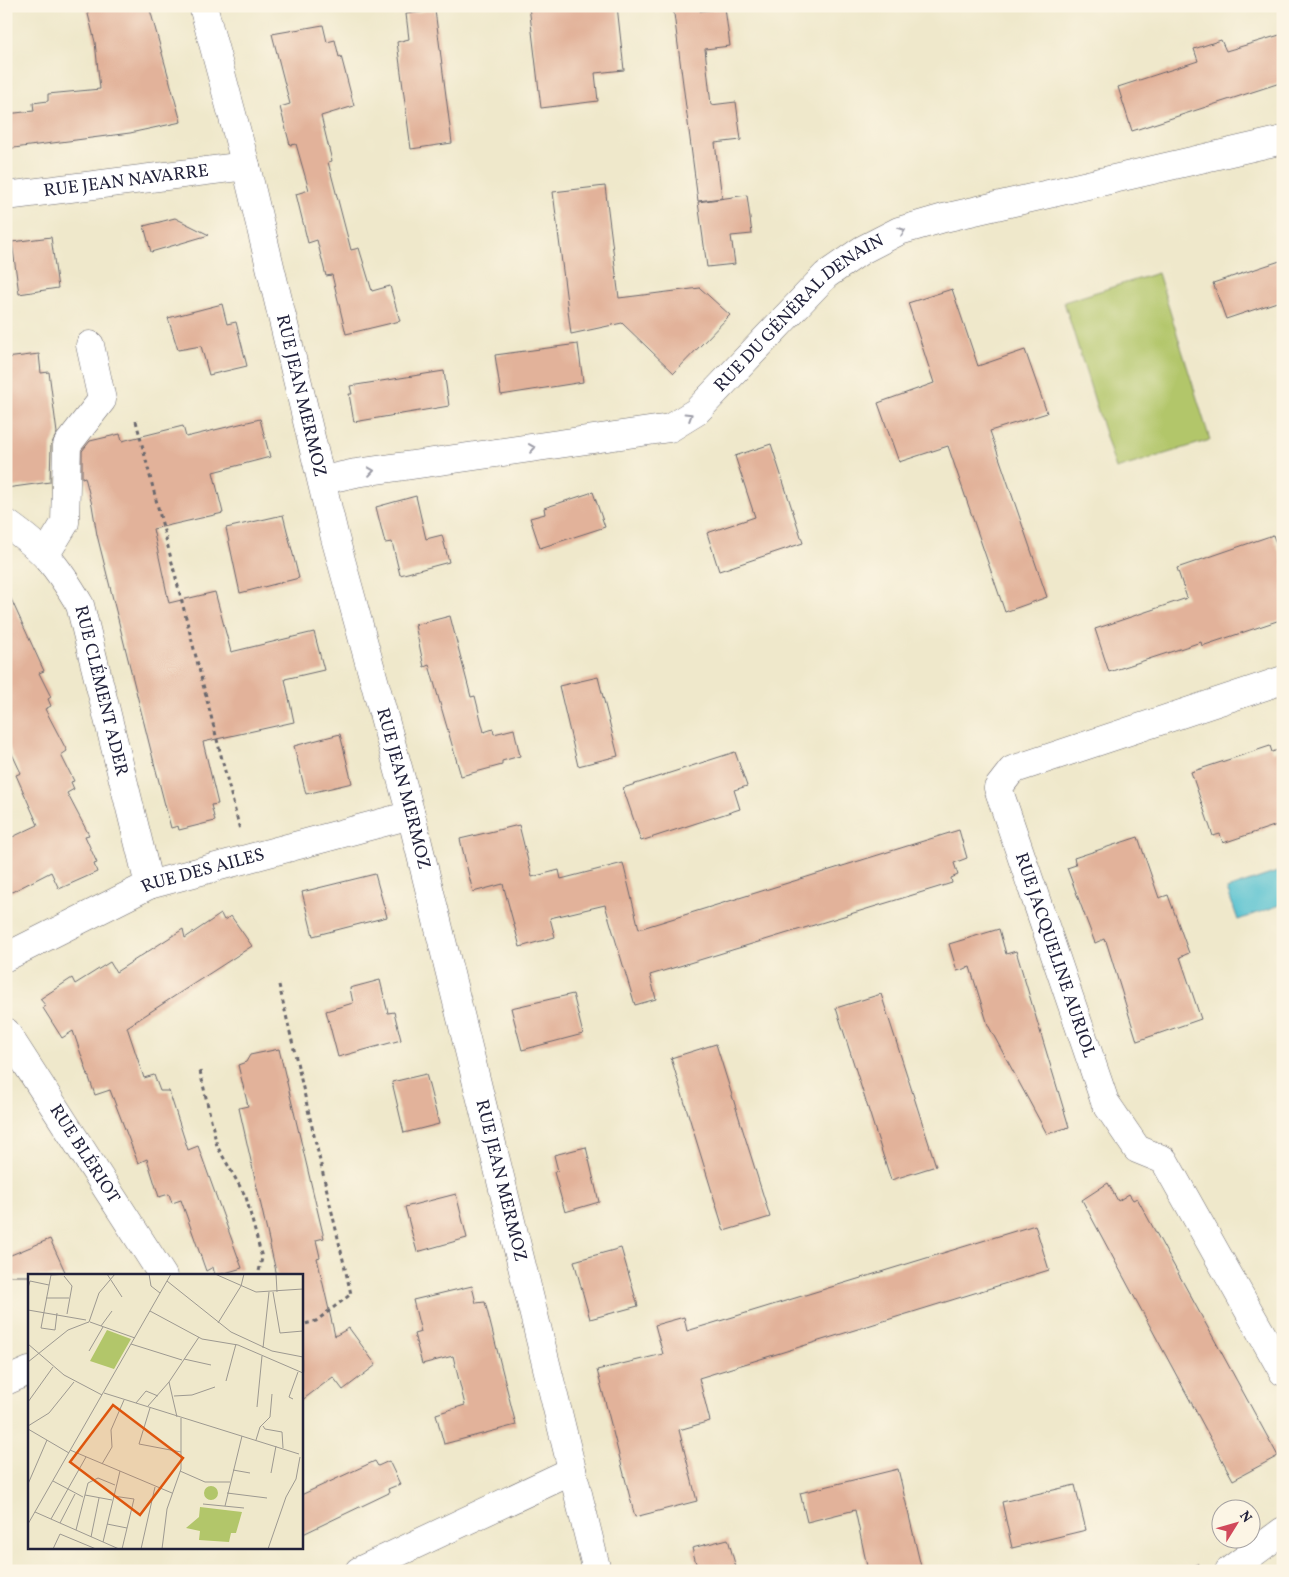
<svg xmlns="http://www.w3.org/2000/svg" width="1289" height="1577" font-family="Vollkorn,serif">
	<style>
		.green { fill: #b2c66a; stroke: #6a7452 }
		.water { fill: #55c1d0; stroke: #3c7286 }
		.building { fill: #e2b29a }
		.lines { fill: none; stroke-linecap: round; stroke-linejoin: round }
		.minor-casing { stroke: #6a676d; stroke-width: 29 }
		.path { stroke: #6a676d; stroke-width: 3; stroke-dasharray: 4 4; stroke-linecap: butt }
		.minor { stroke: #fff; stroke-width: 28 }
		.oneway { stroke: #9c9ca7 }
		.labels { text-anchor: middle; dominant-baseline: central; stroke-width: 5; stroke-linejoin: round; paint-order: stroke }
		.street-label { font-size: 18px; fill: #22223b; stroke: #fcf5e5 }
		.inset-road { fill: none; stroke: #9d9991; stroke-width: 1 }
		.view { fill: #de560e; fill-opacity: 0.15; stroke: #de560e; stroke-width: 2.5 }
		.inset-edge { fill: none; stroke: #22223b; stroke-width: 2.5 }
	</style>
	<rect width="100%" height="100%" fill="#fcf5e5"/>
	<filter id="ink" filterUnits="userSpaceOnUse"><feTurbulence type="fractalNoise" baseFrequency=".02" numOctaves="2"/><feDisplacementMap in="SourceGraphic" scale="10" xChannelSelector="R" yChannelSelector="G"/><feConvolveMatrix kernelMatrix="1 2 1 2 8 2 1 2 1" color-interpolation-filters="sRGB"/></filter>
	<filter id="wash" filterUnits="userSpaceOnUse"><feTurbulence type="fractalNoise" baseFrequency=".0096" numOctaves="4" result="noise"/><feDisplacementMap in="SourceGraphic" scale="20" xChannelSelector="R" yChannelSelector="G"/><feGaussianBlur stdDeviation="1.12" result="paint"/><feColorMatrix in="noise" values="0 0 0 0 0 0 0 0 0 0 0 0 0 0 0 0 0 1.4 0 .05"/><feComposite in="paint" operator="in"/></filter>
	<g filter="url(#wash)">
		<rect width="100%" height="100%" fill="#efe8cb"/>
		<path class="green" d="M 1158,273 L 1210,440 L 1116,469 L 1064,302 Z"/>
		<path class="water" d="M 1283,870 L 1283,904 L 1238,920 L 1227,889 Z"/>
		<g id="blocks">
			<path class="building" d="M 86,6 L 149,6 L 181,122 L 130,133 L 6,149 L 6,114 L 34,111 L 33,103 L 48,101 L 48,94 L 100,89 L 95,42 Z
				M 529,6 L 617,6 L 624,70 L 595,73 L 598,101 L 541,108 Z
				M 673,6 L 699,6 L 700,11 L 725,8 L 730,46 L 705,49 L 711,105 L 736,102 L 741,140 L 715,143 L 722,198 L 698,201 Z
				M 435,10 L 452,143 L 411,149 L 397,42 L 409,39 L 406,14 Z
				M 323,25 L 327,42 L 335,40 L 339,57 L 341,56 L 354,106 L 321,116 L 332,161 L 328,162 L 351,250 L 359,248 L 372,291 L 390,286 L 400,321 L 346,334 L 332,275 L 326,276 L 317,240 L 308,243 L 296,194 L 309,190 L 296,144 L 290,145 L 280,107 L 290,104 L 272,34 Z
				M 1283,34 L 1283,82 L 1132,131 L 1118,87 L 1198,61 L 1194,49 L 1221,40 L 1226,51 Z
				M 605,186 L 619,298 L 700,288 L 730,315 L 674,373 L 622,323 L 571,334 L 553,192 Z
				M 747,195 L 752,234 L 731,236 L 735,264 L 707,267 L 698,202 Z
				M 175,218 L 209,235 L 151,252 L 144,226 Z
				M 51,237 L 58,288 L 19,294 L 12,242 Z
				M 1283,260 L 1283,300 L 1226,319 L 1213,283 Z
				M 952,289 L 978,366 L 1025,350 L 1047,413 L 990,431 L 1047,597 L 1005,612 L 948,446 L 899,462 L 878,403 L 934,383 L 908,303 Z
				M 222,304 L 227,324 L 236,322 L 247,366 L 209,375 L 201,346 L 178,350 L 168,318 Z
				M 578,344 L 583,382 L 501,395 L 495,355 Z
				M 39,354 L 41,373 L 49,372 L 57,433 L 51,445 L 50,482 L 6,488 L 6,358 Z
				M 444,371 L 449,406 L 354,422 L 349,394 L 352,394 L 350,386 Z
				M 260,419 L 270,457 L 213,472 L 223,513 L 153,529 L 169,603 L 215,592 L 231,652 L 314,632 L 324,670 L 285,679 L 294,722 L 203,742 L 218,804 L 211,805 L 215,821 L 179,830 L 178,826 L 171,828 L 151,751 L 97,535 L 92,505 L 85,477 L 82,478 L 82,451 L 90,441 L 120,434 L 122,441 L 183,426 L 186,437 Z
				M 771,444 L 803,543 L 719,571 L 707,533 L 755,517 L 735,456 Z
				M 593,492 L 605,527 L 540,548 L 530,518 L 545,514 L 544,508 Z
				M 416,496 L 426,539 L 442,535 L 449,562 L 400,575 L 392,542 L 385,543 L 376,507 Z
				M 283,515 L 299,578 L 240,593 L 226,528 Z
				M 1273,535 L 1283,562 L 1283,619 L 1202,646 L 1201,642 L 1109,672 L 1095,629 L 1187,598 L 1177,568 Z
				M 6,588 L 44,671 L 39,673 L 51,697 L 48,699 L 51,706 L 45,709 L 67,751 L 61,755 L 74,781 L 71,782 L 74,789 L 67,793 L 89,835 L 85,836 L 97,863 L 94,864 L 97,872 L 59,889 L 51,872 L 6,895 L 6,840 L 38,825 L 16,775 L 21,773 L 6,741 Z
				M 450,616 L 471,697 L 475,696 L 484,732 L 493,729 L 494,734 L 514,729 L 520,756 L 502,761 L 502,765 L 461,776 L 429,665 L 424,667 L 415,625 Z
				M 598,677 L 618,756 L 578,766 L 559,686 Z
				M 340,734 L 352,783 L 306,794 L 294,746 Z
				M 1270,746 L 1272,752 L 1283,748 L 1283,823 L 1223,843 L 1220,834 L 1213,836 L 1191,772 Z
				M 735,752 L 747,786 L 734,790 L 740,809 L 641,841 L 623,788 Z
				M 519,825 L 532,877 L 559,870 L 561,879 L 623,863 L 639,929 L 959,830 L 967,858 L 954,863 L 958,875 L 951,878 L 952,883 L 650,975 L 656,999 L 635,1005 L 605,905 L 550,918 L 555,937 L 520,947 L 503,884 L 473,892 L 460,839 Z
				M 1138,837 L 1159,898 L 1168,895 L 1189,953 L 1180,957 L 1201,1019 L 1137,1041 L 1106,941 L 1105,942 L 1104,939 L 1095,943 L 1067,868 L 1076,865 L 1074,858 Z
				M 375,874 L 387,917 L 313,936 L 302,892 Z
				M 221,914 L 224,920 L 231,916 L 252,946 L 127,1027 L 144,1078 L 154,1075 L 160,1091 L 169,1091 L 188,1150 L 198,1146 L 242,1268 L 215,1276 L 213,1267 L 206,1271 L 181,1200 L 172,1203 L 169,1194 L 159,1197 L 147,1159 L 138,1163 L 110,1090 L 95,1095 L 73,1031 L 62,1038 L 43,1008 L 46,1006 L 40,999 L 72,978 L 75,984 L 110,962 L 116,972 L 183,929 L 185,938 Z
				M 999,929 L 1006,954 L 1016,951 L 1069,1127 L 1047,1134 L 988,1025 L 970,967 L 957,971 L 949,944 Z
				M 380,980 L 388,1013 L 394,1012 L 401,1040 L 338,1057 L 326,1011 L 353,1003 L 350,988 Z
				M 573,994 L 583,1034 L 522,1050 L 511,1008 Z
				M 881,994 L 936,1166 L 891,1180 L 836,1008 Z
				M 716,1044 L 770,1217 L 724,1231 L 671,1058 Z
				M 279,1049 L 324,1238 L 316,1240 L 320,1257 L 317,1258 L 335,1336 L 349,1328 L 376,1365 L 343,1390 L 333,1377 L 301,1401 L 301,1276 L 277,1276 L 239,1108 L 248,1106 L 238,1065 L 246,1062 L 250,1055 Z
				M 426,1074 L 439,1124 L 404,1133 L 392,1082 Z
				M 586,1147 L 599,1202 L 565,1212 L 554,1172 L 558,1171 L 554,1155 Z
				M 1108,1183 L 1118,1201 L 1129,1194 L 1133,1200 L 1137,1198 L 1278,1456 L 1233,1480 L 1082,1200 Z
				M 456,1194 L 467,1238 L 417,1252 L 405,1207 Z
				M 1035,1225 L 1049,1270 L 699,1378 L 710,1421 L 679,1430 L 697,1501 L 635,1517 L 597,1370 L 663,1354 L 655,1325 L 684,1317 L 687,1331 Z
				M 50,1239 L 67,1276 L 6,1276 L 6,1257 Z
				M 621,1248 L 638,1306 L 590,1319 L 574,1261 Z
				M 472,1286 L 476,1303 L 485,1302 L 516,1425 L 444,1444 L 436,1414 L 465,1405 L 453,1356 L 422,1364 L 414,1334 L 421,1332 L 413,1300 Z
				M 375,1461 L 378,1466 L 389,1461 L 400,1484 L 388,1489 L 389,1493 L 301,1535 L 301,1495 Z
				M 898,1469 L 922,1571 L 868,1571 L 855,1510 L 807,1522 L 800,1493 Z
				M 1075,1485 L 1086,1530 L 1012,1548 L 1002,1502 Z
				M 728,1539 L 737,1571 L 698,1571 L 692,1548 Z"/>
		</g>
	</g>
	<g filter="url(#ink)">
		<use href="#blocks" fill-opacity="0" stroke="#6a676d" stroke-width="1"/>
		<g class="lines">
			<defs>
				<g id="minor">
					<path id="s1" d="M 203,6 L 246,166 L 335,538 L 411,815 L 597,1571"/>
					<path id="s2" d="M 6,196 L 246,166"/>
					<path id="s3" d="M 323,480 L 356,473 L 670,428 L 696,412 L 826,275 L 862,250 L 899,231 L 944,218 L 1283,140"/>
					<path id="s4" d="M 6,523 C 44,550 56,564 80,605 L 149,885"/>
					<path d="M 46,554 L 65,523 L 67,445 L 102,400 L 90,345"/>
					<path id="s5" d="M 1283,680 L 1012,770 L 998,788 L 1105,1102 L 1137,1149 L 1164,1160 L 1283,1372"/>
					<path id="s6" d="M 6,957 L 149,885 L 411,815"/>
					<path id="s7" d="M 6,1032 L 163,1276"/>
					<path d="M 6,1381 L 29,1371"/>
					<path d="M 359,1571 L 572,1471"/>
					<path d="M 1229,1571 L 1283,1531"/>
				</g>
			</defs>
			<use href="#minor" class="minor-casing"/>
			<path class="path" d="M 136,421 L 240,830
				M 279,985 L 351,1294 L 316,1321 L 301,1325
				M 200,1071 L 217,1146 L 246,1197 L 262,1258 L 258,1276
				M 1189,1571 L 1199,1564"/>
			<use href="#minor" class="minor"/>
		</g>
		<defs><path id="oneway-chevron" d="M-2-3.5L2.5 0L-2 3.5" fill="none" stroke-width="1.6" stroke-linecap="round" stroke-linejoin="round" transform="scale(1.25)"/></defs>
		<g class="oneway">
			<use href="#oneway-chevron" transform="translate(902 231) rotate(-20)"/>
			<use href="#oneway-chevron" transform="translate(689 416) rotate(-32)"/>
			<use href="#oneway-chevron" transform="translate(532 448) rotate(-8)"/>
			<use href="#oneway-chevron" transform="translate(371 471) rotate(-8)"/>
		</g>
	</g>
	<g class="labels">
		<g class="street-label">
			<text stroke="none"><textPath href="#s2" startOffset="121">RUE JEAN NAVARRE</textPath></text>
			<text stroke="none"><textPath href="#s3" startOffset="525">RUE DU GÉNÉRAL DENAIN</textPath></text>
			<text stroke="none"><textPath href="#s1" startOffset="402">RUE JEAN MERMOZ</textPath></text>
			<text stroke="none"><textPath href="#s4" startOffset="200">RUE CLÉMENT ADER</textPath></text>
			<text stroke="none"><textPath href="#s1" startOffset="808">RUE JEAN MERMOZ</textPath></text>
			<text stroke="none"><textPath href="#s6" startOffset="216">RUE DES AILES</textPath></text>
			<text stroke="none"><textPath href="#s5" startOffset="485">RUE JACQUELINE AURIOL</textPath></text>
			<text stroke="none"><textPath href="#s7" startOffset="145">RUE BLÉRIOT</textPath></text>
			<text stroke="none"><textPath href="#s1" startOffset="1212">RUE JEAN MERMOZ</textPath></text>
		</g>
	</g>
	<g transform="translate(28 1274)">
		<rect width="275" height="275" fill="#efe8cb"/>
		<path d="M 79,56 L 103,65 L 86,95 L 62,87 ZM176 219a7 7 0 1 1 14 0a7 7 0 1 1-14 0ZM 172,233 L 214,238 L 208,259 L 203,259 L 201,268 L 171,266 L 172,257 L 158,254 L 171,243 Z" fill="#b2c66a"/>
		<path class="inset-road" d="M 79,0 L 94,23M 121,0 L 123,12 L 132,19M 187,0 L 228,18 L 275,15M 248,0 L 249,18M 23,1 L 13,54 L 27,56 L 29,39M 23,1 L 40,0M 36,2 L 44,12 L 39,40M 139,7 L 203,58 L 244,77 L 275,83M 0,14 L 2,7 L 21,11M 245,18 L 252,59 L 275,57M 18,24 L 41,24M 0,36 L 58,46M 122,37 L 174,65 L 210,71 L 275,99M 62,48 L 107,64M 58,49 L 61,48 L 71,19 L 87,0M 190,49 L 213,12 L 216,0M 73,52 L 84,37M 0,70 L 36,101 L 74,121M 103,70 L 154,86M 235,74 L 241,18M 61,77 L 75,53M 156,85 L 183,91M 0,88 L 40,56 L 58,49M 198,107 L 208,70M 141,108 L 149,143M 76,119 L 271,180M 146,122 L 164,121 L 187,113M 265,125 L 261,123 L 270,98M 0,128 L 25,93M 108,129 L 118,117 L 130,122M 120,132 L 141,108 L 171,63M 229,133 L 234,82M 122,134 L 111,170 L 153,178M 0,152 L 21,139 L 46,108M 235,152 L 237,155 L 254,158 L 255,174M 0,155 L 41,179M 228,166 L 232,153 L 242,143 L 244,120M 42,176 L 144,219M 74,190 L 84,173 L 83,156 L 96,126M 205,196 L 222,199M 152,197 L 177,208 L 202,208M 243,199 L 248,172M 25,207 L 55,223M 0,210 L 19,166M 199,219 L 239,224M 57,221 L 84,226M 85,222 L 106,225 L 94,275M 175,230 L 216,234M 197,232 L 214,162M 7,238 L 91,275M 23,245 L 58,183M 32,249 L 47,220M 0,250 L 143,0M 79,250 L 99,254M 48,256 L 60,209 L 70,204 L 87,211M 63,263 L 71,224M 75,268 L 92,197M 25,275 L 32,260 L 68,275M 113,275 L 127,213M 134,275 L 139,235 L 153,195 L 153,144M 240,275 L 258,223 L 268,205 L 272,183"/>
		<path class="view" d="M 85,131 L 155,184 L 112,241 L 42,188 Z"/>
		<rect width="275" height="275" class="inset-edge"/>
	</g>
	<rect width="1289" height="1577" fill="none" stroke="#fcf5e5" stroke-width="25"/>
	<g transform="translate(1236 1524) rotate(53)"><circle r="24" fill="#fcf5e5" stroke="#a5a1a1"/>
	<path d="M0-4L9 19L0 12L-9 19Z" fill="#d1495b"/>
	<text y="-8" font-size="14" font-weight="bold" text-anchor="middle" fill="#22223b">N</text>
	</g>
</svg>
